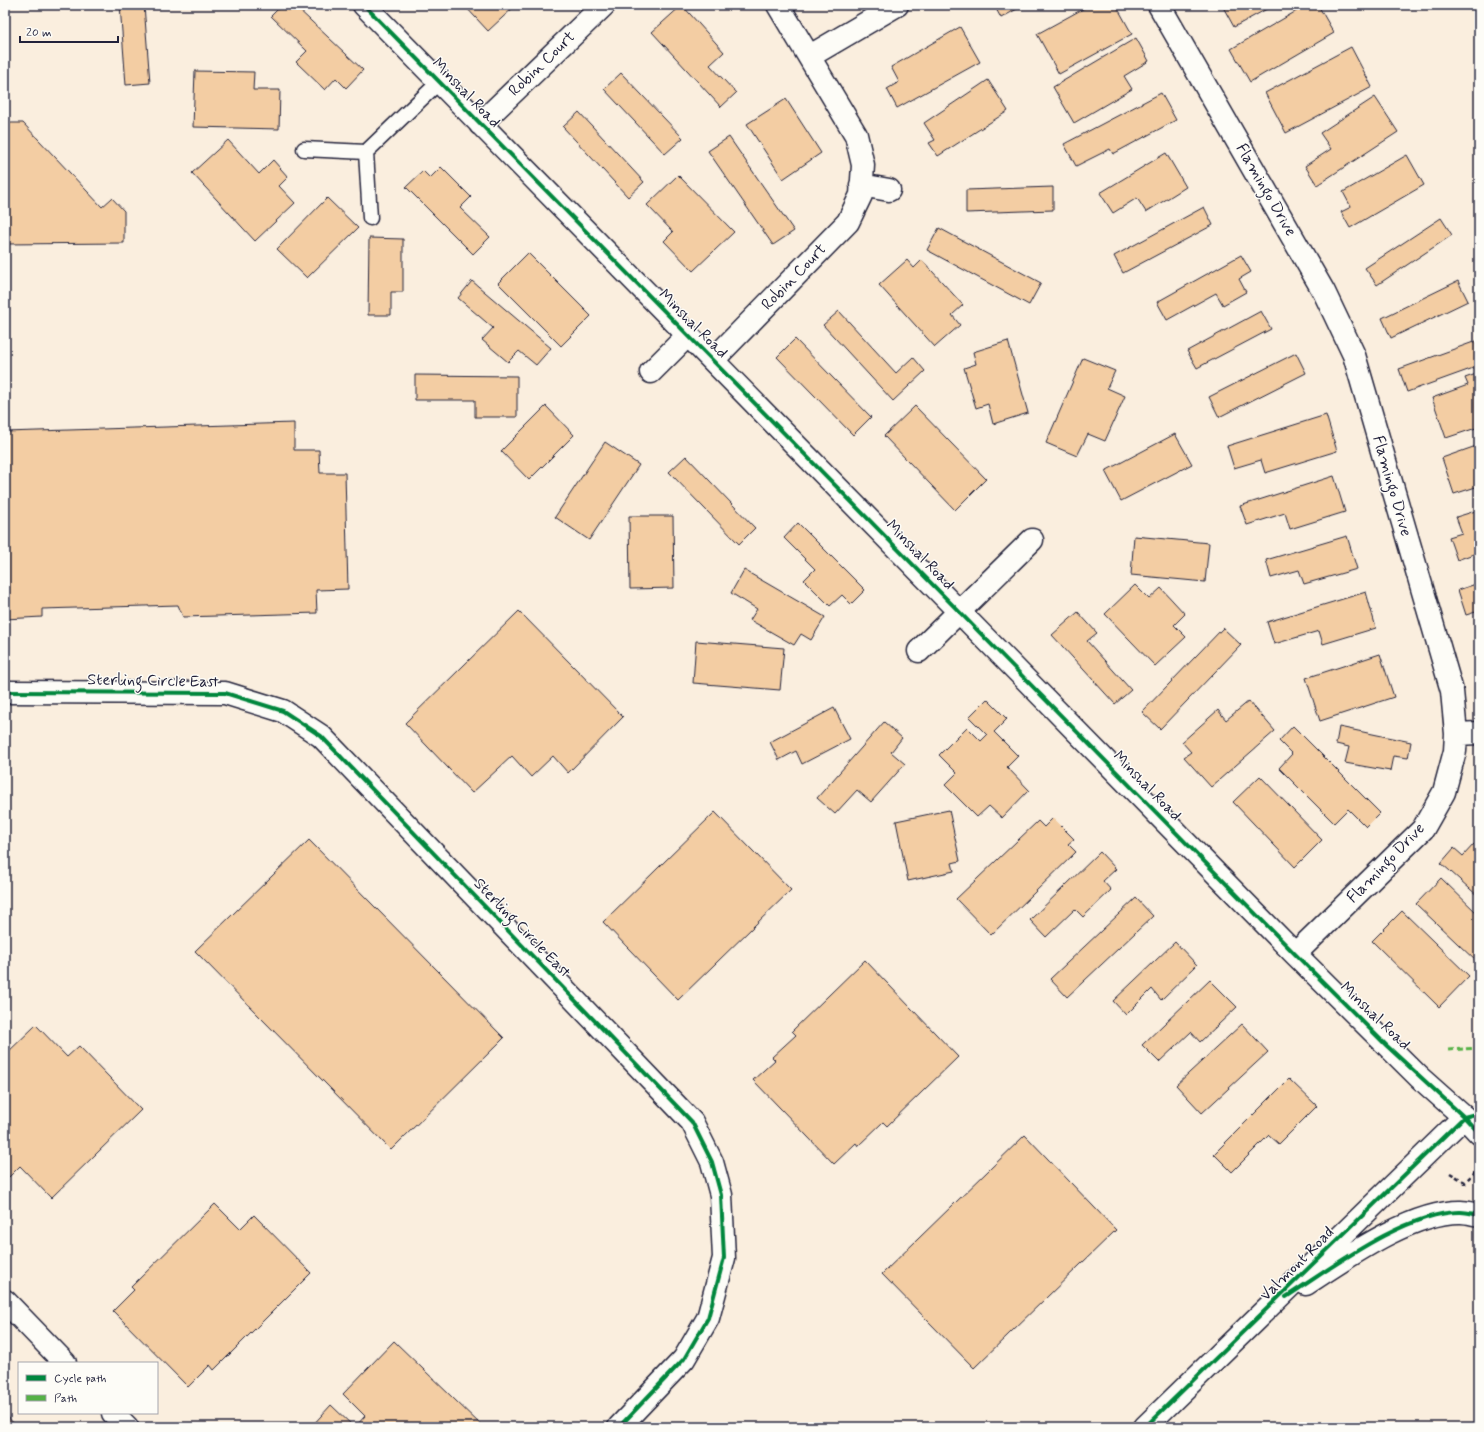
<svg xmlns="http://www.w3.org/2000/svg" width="1484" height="1432" font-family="Mynerve,sans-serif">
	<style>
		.building { fill: #f3cda3; stroke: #22223b }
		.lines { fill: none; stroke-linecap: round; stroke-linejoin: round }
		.service-casing { stroke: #22223b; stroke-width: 17 }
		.minor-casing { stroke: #22223b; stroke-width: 25 }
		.secondary-casing { stroke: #22223b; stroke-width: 25 }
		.path { stroke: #22223b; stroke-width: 2.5; stroke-dasharray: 4 3; stroke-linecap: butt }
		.service { stroke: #fdfcf7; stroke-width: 14 }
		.minor { stroke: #fdfcf7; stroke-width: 22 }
		.secondary { stroke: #fdfcf7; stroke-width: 22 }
		.quiet { stroke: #55b146; stroke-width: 3; stroke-dasharray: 6 3; stroke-linecap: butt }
		.cycleway-casing { stroke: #fdfcf7; stroke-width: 6 }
		.cycleway { stroke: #00873e; stroke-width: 4 }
		.labels { text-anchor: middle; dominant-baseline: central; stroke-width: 3; stroke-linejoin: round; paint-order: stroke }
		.street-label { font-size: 16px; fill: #22223b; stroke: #fdfcf7 }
	</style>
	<rect width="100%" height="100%" fill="#faeede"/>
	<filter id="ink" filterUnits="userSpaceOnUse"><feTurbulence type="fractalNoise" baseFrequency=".025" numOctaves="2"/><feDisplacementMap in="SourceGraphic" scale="8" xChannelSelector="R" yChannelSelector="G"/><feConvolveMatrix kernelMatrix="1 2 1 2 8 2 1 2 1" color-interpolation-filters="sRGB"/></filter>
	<g filter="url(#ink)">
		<path class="building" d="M 120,5 L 144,5 L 150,83 L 126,85 Z
			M 282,5 L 294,5 L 363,70 L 346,88 L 336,78 L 325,90 L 296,62 L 307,51 L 271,16 Z
			M 464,5 L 516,5 L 488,31 Z
			M 682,5 L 724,52 L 710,65 L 736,93 L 721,107 L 652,32 Z
			M 994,5 L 1024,5 L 1001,18 Z
			M 1090,5 L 1116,5 L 1132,34 L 1059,74 L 1037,34 Z
			M 1227,5 L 1274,5 L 1234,27 L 1223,7 Z
			M 1307,5 L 1318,5 L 1334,33 L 1250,82 L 1231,49 Z
			M 960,27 L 980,62 L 897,108 L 887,89 L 899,82 L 891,67 Z
			M 1136,38 L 1149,61 L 1124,76 L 1132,89 L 1074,123 L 1053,87 Z
			M 1351,47 L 1372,87 L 1286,133 L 1265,93 Z
			M 195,71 L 254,72 L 253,90 L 280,90 L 279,129 L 193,127 Z
			M 621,73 L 683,138 L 665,154 L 604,89 Z
			M 988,80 L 1008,111 L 938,156 L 929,143 L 935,140 L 924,123 Z
			M 1161,93 L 1176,120 L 1113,154 L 1110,149 L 1076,166 L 1064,144 Z
			M 1375,97 L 1398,132 L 1317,185 L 1305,166 L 1331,149 L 1320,133 Z
			M 786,99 L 821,153 L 783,179 L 747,124 Z
			M 579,112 L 644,182 L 628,197 L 563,127 Z
			M 5,123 L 23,123 L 102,207 L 112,198 L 124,211 L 124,243 L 5,244 Z
			M 729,137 L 794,231 L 773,245 L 708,151 Z
			M 228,140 L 259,174 L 273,160 L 288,177 L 279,186 L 295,203 L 255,241 L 192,173 Z
			M 1166,153 L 1186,187 L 1146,212 L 1137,198 L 1113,213 L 1100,193 Z
			M 1407,155 L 1424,185 L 1350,228 L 1341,212 L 1351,207 L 1343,192 Z
			M 441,167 L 471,197 L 460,208 L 490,237 L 473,254 L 406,187 L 423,171 L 430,178 Z
			M 678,175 L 734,232 L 693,271 L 664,241 L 673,232 L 647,205 Z
			M 1053,187 L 1053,210 L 966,213 L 966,190 Z
			M 327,198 L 358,228 L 307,278 L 277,249 Z
			M 1204,207 L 1213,225 L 1123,273 L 1114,256 Z
			M 1441,218 L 1452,235 L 1377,285 L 1365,268 Z
			M 939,228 L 1041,283 L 1029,305 L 927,250 Z
			M 369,238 L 403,239 L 403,292 L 391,292 L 391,315 L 368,315 Z
			M 528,253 L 591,316 L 561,346 L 498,283 Z
			M 1241,255 L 1251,272 L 1239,279 L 1246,292 L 1223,305 L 1216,293 L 1167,320 L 1157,302 Z
			M 907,260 L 914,268 L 922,260 L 963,305 L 952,315 L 960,325 L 935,347 L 879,285 Z
			M 472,281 L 551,348 L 536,365 L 519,351 L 508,362 L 482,340 L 493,328 L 458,298 Z
			M 1458,281 L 1468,301 L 1391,338 L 1382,318 Z
			M 839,311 L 896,373 L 913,357 L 925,371 L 893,401 L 823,325 Z
			M 1261,311 L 1271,329 L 1197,368 L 1187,351 Z
			M 795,339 L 871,417 L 853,435 L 777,357 Z
			M 1479,340 L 1479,366 L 1407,392 L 1399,369 Z
			M 1008,341 L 1028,413 L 993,424 L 988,404 L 976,408 L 964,368 L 976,364 L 973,352 Z
			M 1296,353 L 1306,373 L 1219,417 L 1209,397 Z
			M 1083,358 L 1115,371 L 1107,388 L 1125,396 L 1105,441 L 1088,434 L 1077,456 L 1046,443 Z
			M 1479,373 L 1479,427 L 1446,438 L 1432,398 L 1468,385 L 1465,378 Z
			M 415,375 L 517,376 L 517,417 L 475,417 L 475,400 L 415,400 Z
			M 546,406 L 574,435 L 529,480 L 501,451 Z
			M 915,406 L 986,479 L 955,510 L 884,436 Z
			M 1326,415 L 1337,451 L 1265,473 L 1261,460 L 1234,468 L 1227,446 Z
			M 294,423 L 294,450 L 319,450 L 320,473 L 345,473 L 348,589 L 316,590 L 317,613 L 183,617 L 178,605 L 42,609 L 42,617 L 5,619 L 5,432 Z
			M 1175,434 L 1192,464 L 1121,501 L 1105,471 Z
			M 605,442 L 639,465 L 589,540 L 555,517 Z
			M 1479,445 L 1479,486 L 1454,494 L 1442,458 Z
			M 686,456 L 755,528 L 739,544 L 669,472 Z
			M 1334,476 L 1345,512 L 1290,529 L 1285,513 L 1247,525 L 1240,506 Z
			M 1479,510 L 1479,552 L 1457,560 L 1449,537 L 1462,533 L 1456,517 Z
			M 629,516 L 673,516 L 674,588 L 630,589 Z
			M 798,523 L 865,590 L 851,604 L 842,595 L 830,606 L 804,580 L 815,569 L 784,538 Z
			M 1134,536 L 1209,543 L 1205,582 L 1131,575 Z
			M 1347,536 L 1357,569 L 1304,584 L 1299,570 L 1271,578 L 1266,560 Z
			M 744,570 L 825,617 L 811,640 L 801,634 L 794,645 L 750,620 L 757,609 L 731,593 Z
			M 1479,583 L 1479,611 L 1466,615 L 1458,590 Z
			M 1135,585 L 1149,599 L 1161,588 L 1185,614 L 1174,625 L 1186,637 L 1155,666 L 1105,614 Z
			M 1366,592 L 1376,628 L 1323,644 L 1319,631 L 1274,644 L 1267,622 Z
			M 519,611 L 623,717 L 568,773 L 553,756 L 531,777 L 512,756 L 472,793 L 405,723 Z
			M 1078,612 L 1097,633 L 1087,641 L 1131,690 L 1115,704 L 1052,635 Z
			M 1223,628 L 1241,645 L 1160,729 L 1142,712 Z
			M 696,641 L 784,648 L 780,690 L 693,683 Z
			M 1380,654 L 1394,697 L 1320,721 L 1306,678 Z
			M 987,699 L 1007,719 L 994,732 L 1018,756 L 1007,767 L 1029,790 L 1002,818 L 989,806 L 977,817 L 945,785 L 957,773 L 939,755 L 967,727 L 981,741 L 987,735 L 969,717 Z
			M 1249,701 L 1275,731 L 1211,787 L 1184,757 L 1191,752 L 1182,742 L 1218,710 L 1226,720 Z
			M 834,708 L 850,739 L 802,764 L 796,751 L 779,760 L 770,742 Z
			M 884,722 L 902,738 L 891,752 L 905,764 L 871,802 L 857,790 L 835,814 L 817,798 Z
			M 1293,726 L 1380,813 L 1366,827 L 1348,809 L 1334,823 L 1279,768 L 1292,754 L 1279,741 Z
			M 1339,727 L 1411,742 L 1408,758 L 1393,756 L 1390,771 L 1345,763 L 1349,747 L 1336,744 Z
			M 1260,776 L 1322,840 L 1295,867 L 1233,802 Z
			M 949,810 L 960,861 L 952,863 L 954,871 L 908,881 L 896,821 Z
			M 715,812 L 791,890 L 678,1000 L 603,922 Z
			M 1053,818 L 1074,839 L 1068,844 L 1076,852 L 991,935 L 956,899 L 1038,821 L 1044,827 Z
			M 309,840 L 504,1038 L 391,1150 L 195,951 Z
			M 1474,844 L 1479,848 L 1479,897 L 1441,863 L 1454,848 L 1463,856 Z
			M 1100,852 L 1116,869 L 1103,881 L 1111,890 L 1083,917 L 1075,909 L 1046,937 L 1030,920 Z
			M 1441,878 L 1479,915 L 1478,963 L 1416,904 Z
			M 1136,898 L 1153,916 L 1067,997 L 1050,979 Z
			M 1402,911 L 1469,976 L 1439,1007 L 1372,941 Z
			M 1175,942 L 1197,965 L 1161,1000 L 1152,989 L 1126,1015 L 1113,1001 Z
			M 865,960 L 958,1057 L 887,1126 L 883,1122 L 858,1146 L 856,1143 L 834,1164 L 753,1080 L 775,1060 L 772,1057 L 796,1035 L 792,1031 Z
			M 1210,980 L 1237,1007 L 1200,1042 L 1191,1032 L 1159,1062 L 1142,1045 Z
			M 1242,1024 L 1268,1052 L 1202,1113 L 1176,1085 Z
			M 36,1025 L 67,1057 L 79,1046 L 141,1110 L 51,1198 L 20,1166 L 9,1177 L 5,1173 L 5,1055 Z
			M 1289,1079 L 1317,1106 L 1279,1144 L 1269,1135 L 1232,1172 L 1214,1154 Z
			M 1025,1135 L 1116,1230 L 974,1368 L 882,1274 Z
			M 215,1204 L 240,1229 L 254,1215 L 311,1273 L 214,1370 L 210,1365 L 188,1387 L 113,1311 L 134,1290 L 131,1287 Z
			M 394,1341 L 483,1427 L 355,1427 L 365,1416 L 343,1394 Z
			M 331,1405 L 354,1427 L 311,1427 Z
			M 5,1414 L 17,1427 L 5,1427 Z"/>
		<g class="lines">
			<defs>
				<path id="service" d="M 304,149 L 366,152 L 439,82
					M 366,152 L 370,218"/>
				<path id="minor" d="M 364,5 L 1295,954 L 1419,1077 L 1464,1117
					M 1159,5 L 1324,292 L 1354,355 L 1452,691 L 1456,734 L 1455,751 L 1444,792 L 1423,829 L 1295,954
					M 810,56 L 897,5
					M 480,124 L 604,5
					M 861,185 L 889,190
					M 713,360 L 848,222 L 861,195 L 863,165 L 856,135 L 778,5
					M 651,372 L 688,335
					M 919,651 L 1032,540
					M 5,692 L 225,693 L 283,711 L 321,736 L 692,1122 L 712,1162 L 721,1195 L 724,1258 L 708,1318 L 684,1359 L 619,1427
					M 1456,734 L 1479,733
					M 5,1301 L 65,1363
					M 113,1413 L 127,1427"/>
				<path id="secondary" d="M 1306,1284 C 1346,1258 1412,1211 1461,1212 C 1467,1212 1473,1214 1479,1215
					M 1145,1427 L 1464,1117 L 1479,1133"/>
			</defs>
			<use href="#service" class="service-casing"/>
			<use href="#minor" class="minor-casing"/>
			<use href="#secondary" class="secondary-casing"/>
			<path class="path" d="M 1450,1173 L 1465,1182
				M 1465,1185 L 1465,1182 L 1476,1171"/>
			<use href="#service" class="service"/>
			<use href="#minor" class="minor"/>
			<use href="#secondary" class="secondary"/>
			<path class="quiet" d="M 1448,1050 L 1479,1048"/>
			<defs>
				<path id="cycleway" d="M 364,5 L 1295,954 L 1387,1046 L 1464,1117 L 1479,1133
					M 5,692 L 225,693 L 283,711 L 321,736 L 692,1122 L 712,1162 L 721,1195 L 724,1258 L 708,1318 L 684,1359 L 619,1427
					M 1286,1297 C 1331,1268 1407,1211 1461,1212 C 1467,1212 1473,1214 1479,1215
					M 1145,1427 L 1464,1117 L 1479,1113"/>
			</defs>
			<use href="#cycleway" class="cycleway-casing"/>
			<use href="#cycleway" class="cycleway"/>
		</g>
	</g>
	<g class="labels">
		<g class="street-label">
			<text transform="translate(542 64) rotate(-44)">Robin Court</text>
			<text transform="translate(466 93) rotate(46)">Minshal Road</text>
			<text transform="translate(1266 190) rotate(60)">Flamingo Drive</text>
			<text transform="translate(794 277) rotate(-46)">Robin Court</text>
			<text transform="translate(693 324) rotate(45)">Minshal Road</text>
			<text transform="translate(1392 486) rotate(74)">Flamingo Drive</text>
			<text transform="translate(920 555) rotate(46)">Minshal Road</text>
			<text transform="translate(153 681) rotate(1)">Sterling Circle East</text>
			<text transform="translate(1147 786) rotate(46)">Minshal Road</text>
			<text transform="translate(1386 863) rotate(-46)">Flamingo Drive</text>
			<text transform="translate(522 928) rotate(46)">Sterling Circle East</text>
			<text transform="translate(1375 1016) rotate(44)">Minshal Road</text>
			<text transform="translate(1297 1264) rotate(-45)">Valmont Road</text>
		</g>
	</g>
	<rect width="1484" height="1432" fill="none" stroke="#fdfcf7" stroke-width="20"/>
	<rect x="10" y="10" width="1464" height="1412" fill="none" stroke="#22223b" stroke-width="1.5" filter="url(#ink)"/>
	<rect x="18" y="1362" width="140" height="52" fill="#fdfcf7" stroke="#a5a5ac"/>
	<rect x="26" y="1375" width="20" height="6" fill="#00873e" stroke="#a5a5ac"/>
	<text x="54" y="1382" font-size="12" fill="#22223b">Cycle path</text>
	<rect x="26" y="1395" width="20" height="6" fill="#55b146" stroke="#a5a5ac"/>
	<text x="54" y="1402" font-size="12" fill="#22223b">Path</text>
	<path d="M20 36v6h98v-6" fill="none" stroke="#22223b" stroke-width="2"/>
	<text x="26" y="36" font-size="12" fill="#22223b" stroke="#fdfcf7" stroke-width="3" paint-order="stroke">20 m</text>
</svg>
